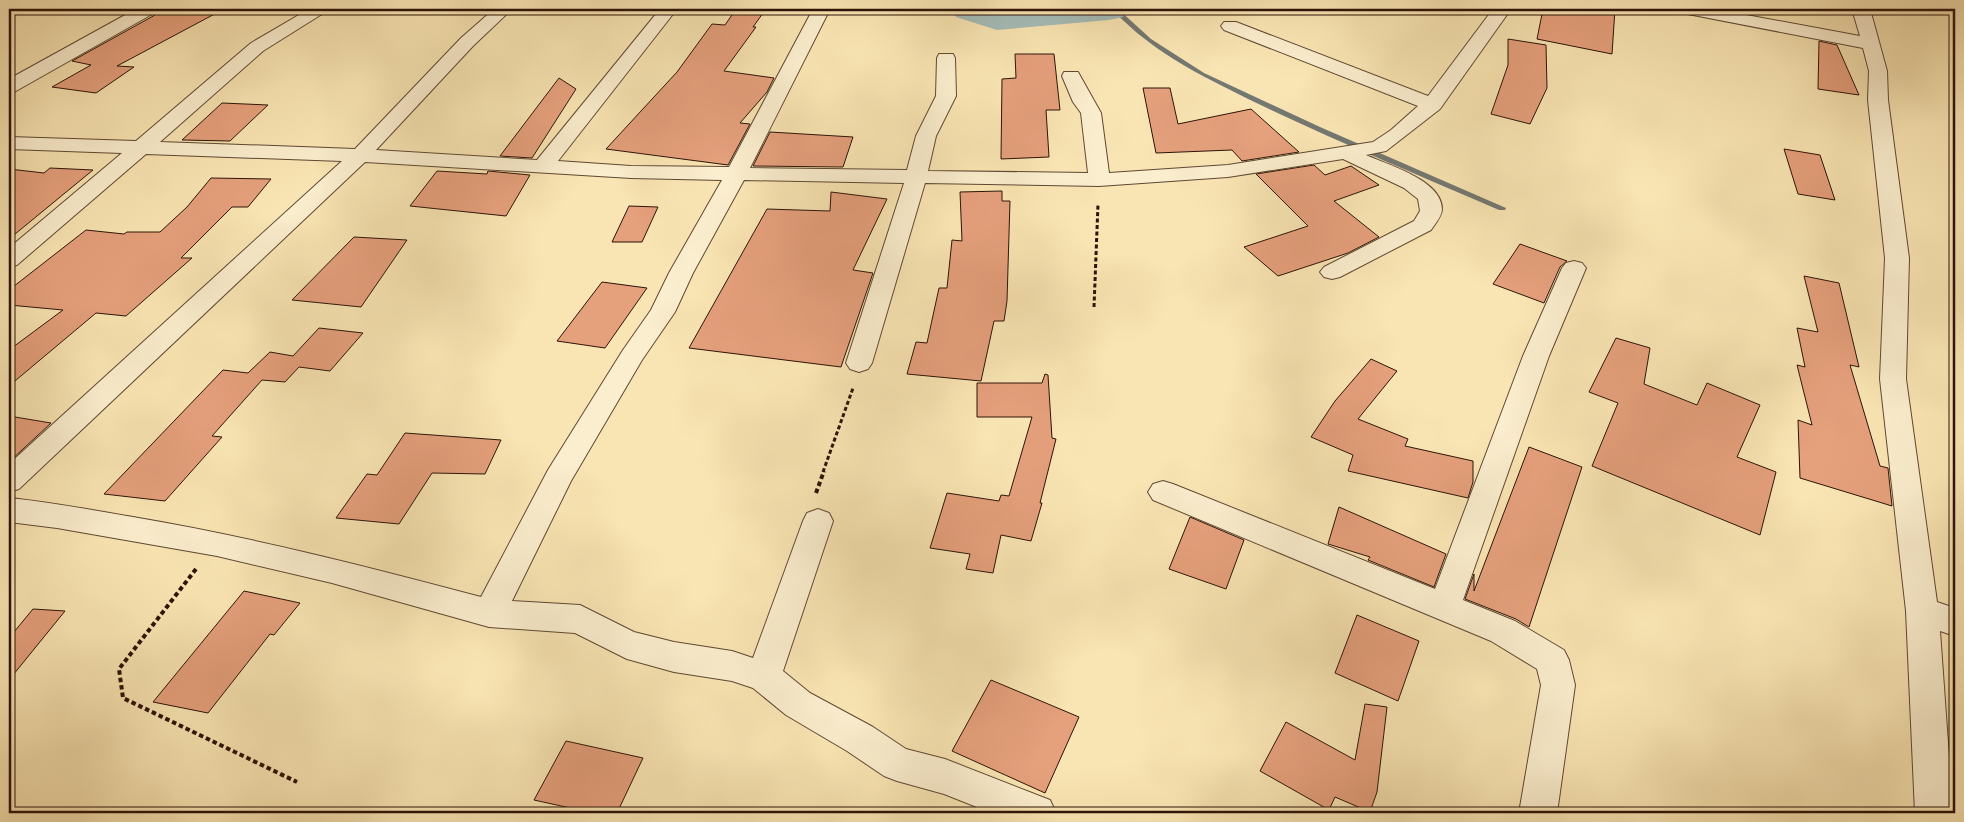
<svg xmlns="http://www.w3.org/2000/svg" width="1964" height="822" font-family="'Libre Caslon Text',serif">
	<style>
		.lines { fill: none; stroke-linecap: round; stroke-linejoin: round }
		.stream { fill: #747872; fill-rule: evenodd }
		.river { fill: #a4bcb8; fill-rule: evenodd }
		.building { fill: #e5a07c; stroke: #2c1308 }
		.street-casing { stroke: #5f4833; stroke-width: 2 }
		.path-far1 { stroke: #2c1308; stroke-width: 3; stroke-dasharray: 4 2.5; stroke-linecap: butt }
		.path { stroke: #2c1308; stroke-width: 4; stroke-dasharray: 4.5 3; stroke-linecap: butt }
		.street { fill: #fbeece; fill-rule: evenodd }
	</style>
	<rect width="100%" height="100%" fill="#f9e5b3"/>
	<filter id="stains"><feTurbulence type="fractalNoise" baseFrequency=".004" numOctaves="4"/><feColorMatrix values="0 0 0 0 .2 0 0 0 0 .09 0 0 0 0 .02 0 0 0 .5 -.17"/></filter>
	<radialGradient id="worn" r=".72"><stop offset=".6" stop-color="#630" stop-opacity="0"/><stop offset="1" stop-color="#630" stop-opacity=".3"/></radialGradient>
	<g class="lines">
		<path class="stream" d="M 1112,9 L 1118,9 L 1151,39 L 1204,73 L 1320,127 L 1506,208 L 1505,210 L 1499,210 C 1421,176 1343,144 1267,108 C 1212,81 1154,55 1112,9 Z"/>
		<path class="river" d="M 951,9 L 1128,9 L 1123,17 L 1109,20 L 997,30 L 956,17 Z"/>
	</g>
	<path class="building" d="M 159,9 L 224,9 L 117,66 L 134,67 L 96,93 L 52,87 L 91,65 L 72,61 L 155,15 Z
		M 736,9 L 766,9 L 753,27 L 756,27 L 724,71 L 774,78 L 767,92 L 740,123 L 750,124 L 728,165 L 606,149 L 677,72 L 712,24 L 725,25 Z
		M 1543,9 L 1615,9 L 1612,54 L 1537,39 Z
		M 1508,39 L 1546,45 L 1547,88 L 1530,124 L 1491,114 L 1508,65 Z
		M 1819,41 L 1837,45 L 1859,95 L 1818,89 Z
		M 1015,54 L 1054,54 L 1060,110 L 1046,110 L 1049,157 L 1001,159 L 1002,79 L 1016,78 Z
		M 559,78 L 576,89 L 532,158 L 500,156 Z
		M 1143,88 L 1170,88 L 1178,124 L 1251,109 L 1299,152 L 1242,161 L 1232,150 L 1156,153 Z
		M 222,103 L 268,105 L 230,141 L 182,140 Z
		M 770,132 L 853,137 L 843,167 L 753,166 Z
		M 1784,149 L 1820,155 L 1835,200 L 1798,194 Z
		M 1314,165 L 1325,175 L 1351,166 L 1379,185 L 1334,201 L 1379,237 L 1348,253 L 1278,276 L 1244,247 L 1308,226 L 1256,174 Z
		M 50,168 L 93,170 L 9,239 L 9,169 L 44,173 Z
		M 437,171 L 487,174 L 488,171 L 530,175 L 506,216 L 410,206 Z
		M 211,178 L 271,179 L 248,207 L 232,207 L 181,258 L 192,258 L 126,316 L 96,313 L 9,386 L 9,350 L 63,310 L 9,305 L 9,290 L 86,230 L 124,234 L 127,232 L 160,232 L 187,207 Z
		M 1002,191 L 1002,201 L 1010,201 L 1007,301 L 1004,321 L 994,321 L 981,381 L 907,374 L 916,342 L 927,343 L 939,288 L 947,288 L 952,240 L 962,241 L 960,192 Z
		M 831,192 L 887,199 L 853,270 L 873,273 L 841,367 L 689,348 L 767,209 L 830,211 Z
		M 629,206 L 658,207 L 642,242 L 612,242 Z
		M 354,237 L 407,240 L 361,307 L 292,300 Z
		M 1520,244 L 1567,261 L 1560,267 L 1544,303 L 1493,284 Z
		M 1804,276 L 1839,283 L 1859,367 L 1850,365 L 1880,466 L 1888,468 L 1892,506 L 1800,478 L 1798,420 L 1812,425 L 1797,365 L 1805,367 L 1797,328 L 1818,332 Z
		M 602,282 L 647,288 L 605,348 L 557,341 Z
		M 319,328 L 363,333 L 330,371 L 299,367 L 285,382 L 262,380 L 212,436 L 222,437 L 165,501 L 104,494 L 223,370 L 248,373 L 270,352 L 293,356 Z
		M 1616,338 L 1650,348 L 1644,384 L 1697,405 L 1707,383 L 1760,405 L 1737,457 L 1776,472 L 1760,535 L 1592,466 L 1618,403 L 1589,392 Z
		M 1371,359 L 1397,371 L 1358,419 L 1408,439 L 1405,446 L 1473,461 L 1473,482 L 1468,498 L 1348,471 L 1353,455 L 1311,437 L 1335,401 Z
		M 1045,374 L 1048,375 L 1052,438 L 1056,439 L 1040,503 L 1042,503 L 1031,541 L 1001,535 L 993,573 L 966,569 L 970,554 L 930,548 L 947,493 L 999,501 L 1001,495 L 1009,496 L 1032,417 L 977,417 L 977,383 L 1042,383 Z
		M 9,416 L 51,423 L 9,462 Z
		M 405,433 L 501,440 L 485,474 L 432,473 L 399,524 L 336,518 L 367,474 L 377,475 Z
		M 1529,447 L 1582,467 L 1529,627 L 1516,619 L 1465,599 L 1474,574 L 1474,591 Z
		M 1339,507 L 1446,554 L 1434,587 L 1368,560 L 1370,557 L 1328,544 Z
		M 1190,517 L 1244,540 L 1226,589 L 1169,569 Z
		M 244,591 L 300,603 L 274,635 L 270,634 L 208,713 L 153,702 Z
		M 33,609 L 65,611 L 9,680 L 9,638 Z
		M 1357,615 L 1419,641 L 1398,701 L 1335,673 Z
		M 991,680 L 1079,717 L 1045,793 L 952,751 Z
		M 1365,704 L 1387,707 L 1377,792 L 1370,812 L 1335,797 L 1329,810 L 1260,771 L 1286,722 L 1355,760 Z
		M 566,741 L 643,758 L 617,813 L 593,813 L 534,800 Z"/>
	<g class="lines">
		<defs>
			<path id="street" d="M 136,9 L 157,9 L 154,13 L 16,91 L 9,93 L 9,79 Z
				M 309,9 L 330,9 L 263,51 L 160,142 L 355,149 L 461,38 L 494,9 L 512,9 L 473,46 L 376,150 L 537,160 L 660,9 L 677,9 L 558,161 L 631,166 L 729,167 L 813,9 L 830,9 L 750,168 L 907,170 L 916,136 L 936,96 L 937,58 L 939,54 L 953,54 L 955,58 L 956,96 L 936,136 L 928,171 L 1088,173 L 1081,113 L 1073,102 L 1062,76 L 1064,72 L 1078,72 L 1101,113 L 1109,173 L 1228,165 L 1373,142 L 1391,130 L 1418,106 L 1224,30 L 1221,26 L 1224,22 L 1236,22 L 1428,96 L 1493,9 L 1511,9 L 1440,109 L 1386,151 L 1366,155 C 1388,165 1442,180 1442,209 C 1442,216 1435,224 1431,230 L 1340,277 L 1332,279 L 1324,277 L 1320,272 L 1324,267 L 1414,221 L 1420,211 L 1418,199 L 1404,188 L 1343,159 L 1228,177 L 1099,186 L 925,183 L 872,363 L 868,369 L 859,372 L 850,369 L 846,363 L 904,183 L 744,180 L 693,273 L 675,312 L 642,360 L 571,481 L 512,601 L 580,605 L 634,632 L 674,642 L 732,651 L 753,658 L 803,521 L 807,513 L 818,509 L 829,513 L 833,521 L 783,671 L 810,693 L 873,727 L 906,749 L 945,759 L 1050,800 L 1056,813 L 992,813 L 944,794 L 897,781 L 884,776 L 847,751 L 786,715 L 753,688 L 732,681 L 674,672 L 627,659 L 575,633 L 489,627 L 332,583 L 217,556 L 57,528 L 9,522 L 9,498 C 50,502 92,510 133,517 C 251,537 365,566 481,597 L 548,470 L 623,350 L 651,310 L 669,273 L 722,180 L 631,178 L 365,162 L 19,489 L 9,492 L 9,464 L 342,161 L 146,154 L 17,265 L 9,267 L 9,248 L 122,153 L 9,149 L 9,137 L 136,141 L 251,43 Z
				M 1679,9 L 1714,9 L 1860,36 L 1852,9 L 1870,9 L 1887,71 L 1888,100 L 1909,258 L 1906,379 L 1937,602 L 1955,608 L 1955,636 L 1940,631 L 1953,813 L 1915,813 L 1906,611 L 1880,379 L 1885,258 L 1868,100 L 1869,71 L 1863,48 L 1688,14 L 1682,13 Z
				M 1574,261 L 1582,263 L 1586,268 L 1549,356 L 1463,600 L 1515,621 L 1564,650 L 1569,660 L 1575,685 L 1557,813 L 1519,813 L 1541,685 L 1537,669 L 1491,641 L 1153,500 L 1148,492 L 1153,484 L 1163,481 L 1173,484 L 1435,589 L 1523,356 L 1562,268 L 1566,263 Z"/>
		</defs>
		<use href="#street" class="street-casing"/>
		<path class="path-far1" d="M 1094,307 L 1098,204
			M 823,472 L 853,388"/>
		<path class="path" d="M 816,493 L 824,471
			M 196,569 L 119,669 L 123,698 L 297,782"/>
		<use href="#street" class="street"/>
	</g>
	<rect width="1964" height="822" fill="none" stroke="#f9e5b3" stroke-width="30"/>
	<rect x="10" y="10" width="1944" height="802" fill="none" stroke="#2c1308" stroke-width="2.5"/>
	<rect x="15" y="15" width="1934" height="792" fill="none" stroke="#2c1308"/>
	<rect width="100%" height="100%" filter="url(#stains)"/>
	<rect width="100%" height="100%" fill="url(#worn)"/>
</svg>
